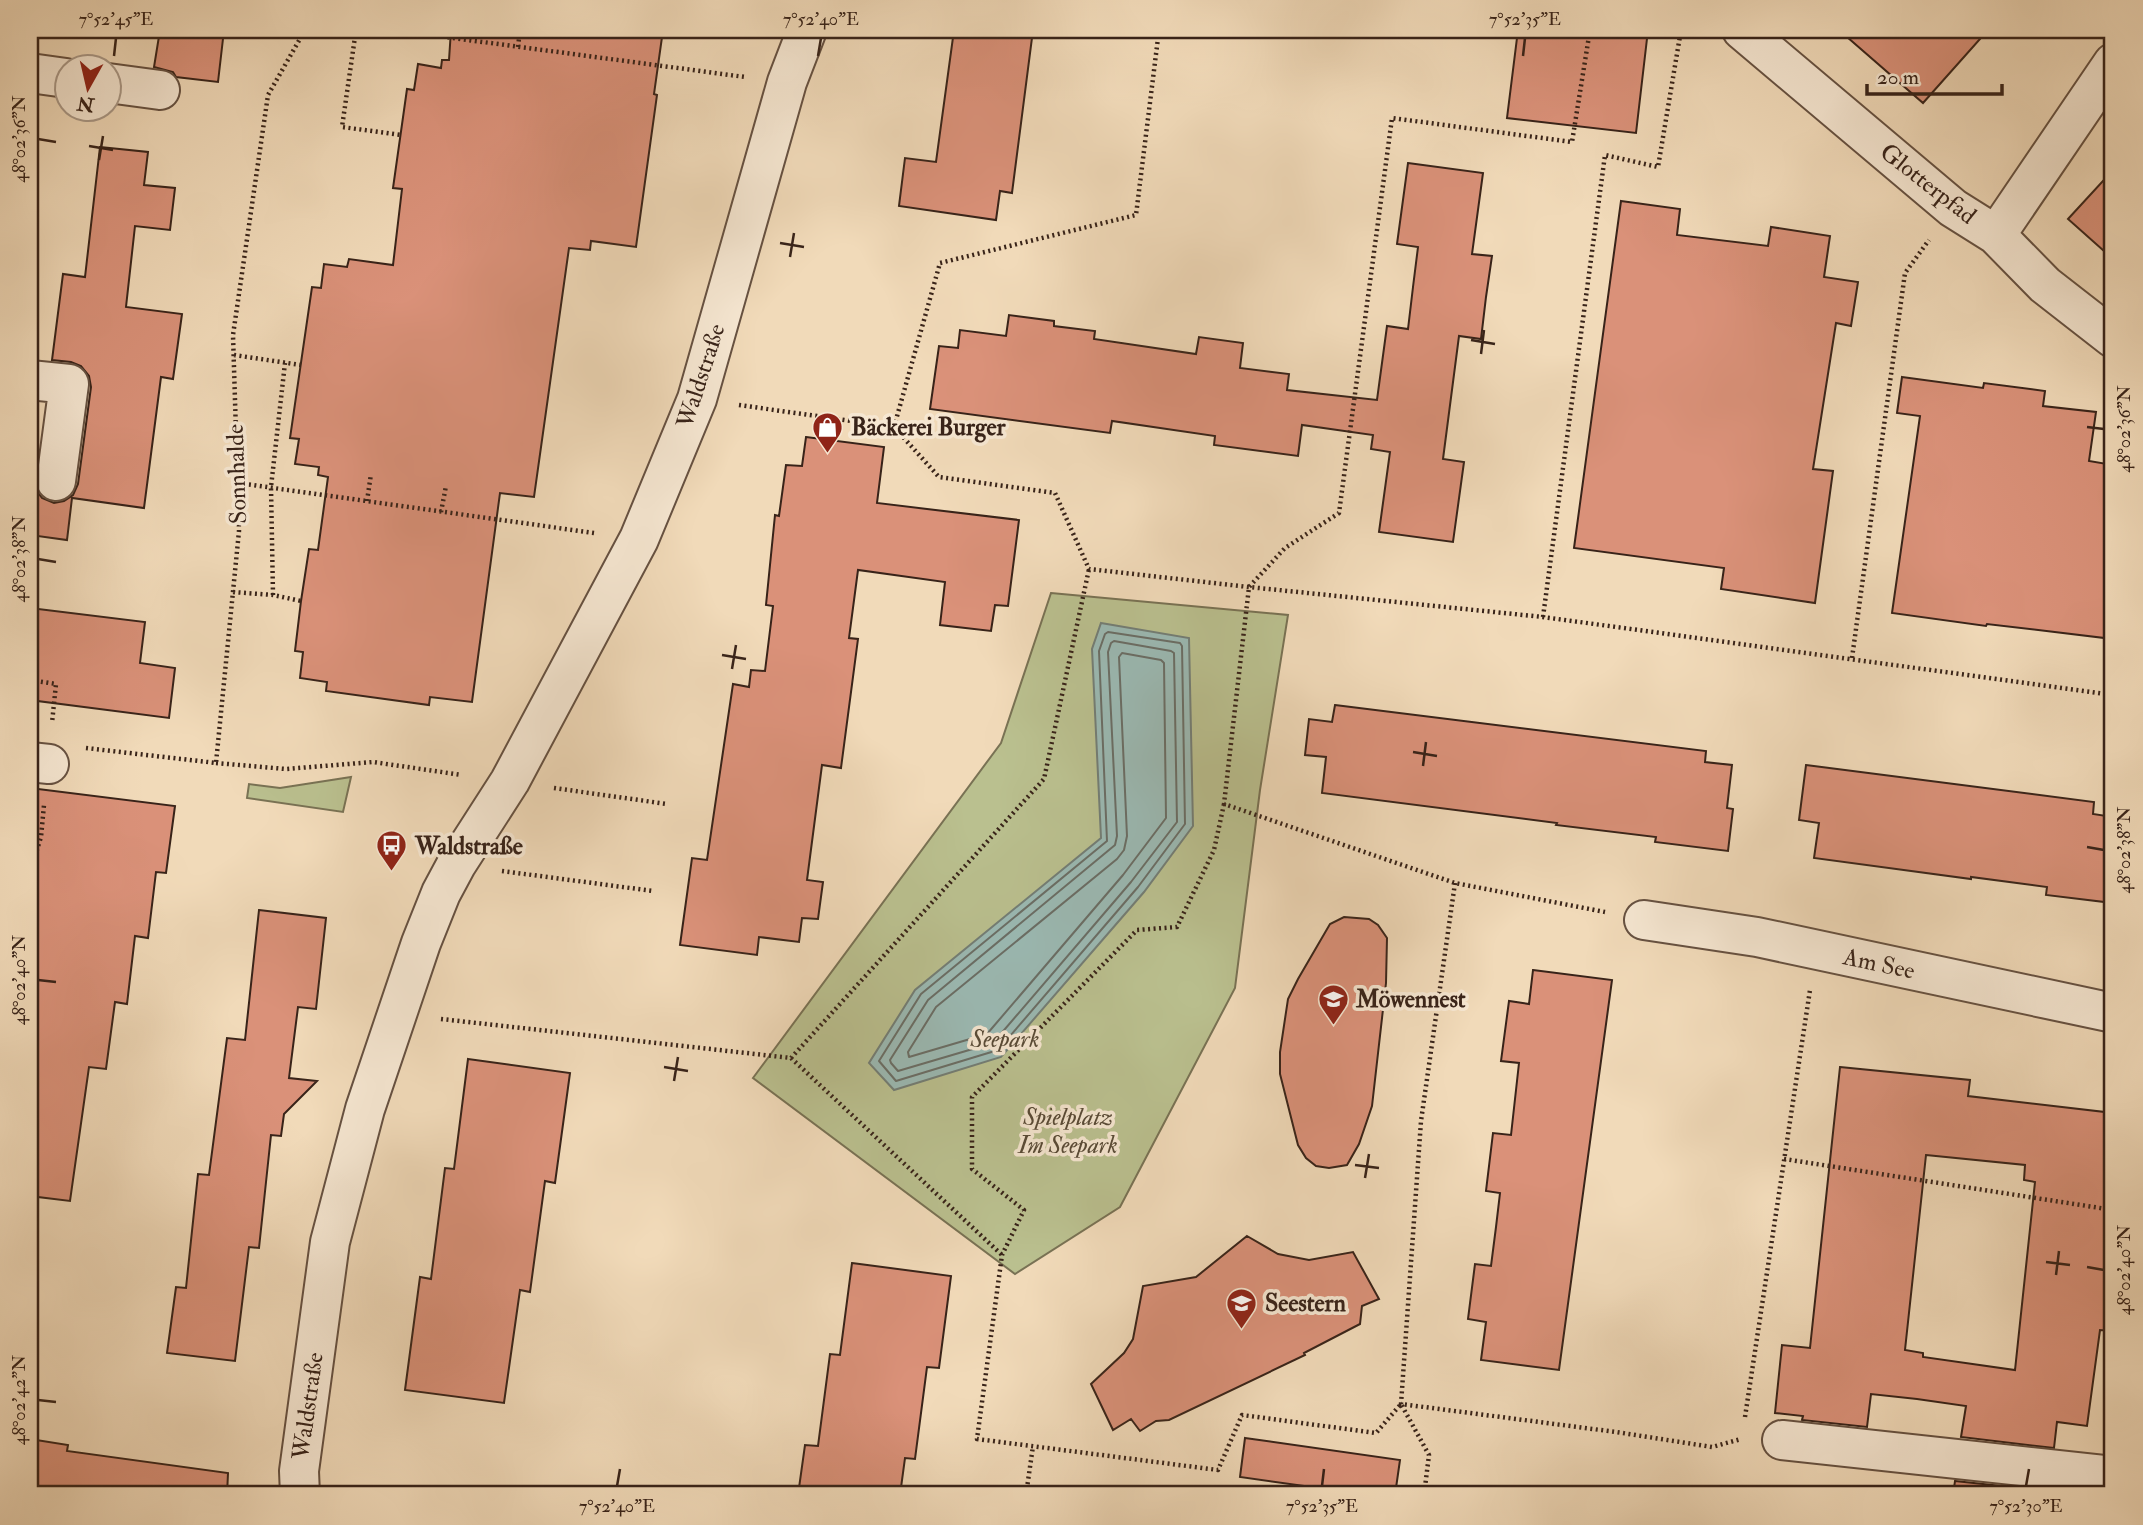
<svg xmlns="http://www.w3.org/2000/svg" width="2143" height="1525" font-family="'IM FELL Double Pica',serif">
	<style>
		.green { fill: #bac08f; stroke: #797254; stroke-width: 2 }
		.water { fill: #9bbab4; stroke: #737e76; stroke-width: 2 }
		.lines { fill: none; stroke-linecap: round; stroke-linejoin: round }
		.shore { stroke: #6a6e66; stroke-width: 2 }
		.building { fill: #da9179; stroke: #382319; stroke-width: 2; fill-rule: evenodd }
		.minor-casing { stroke: #665141; stroke-width: 42 }
		.path { stroke: #382319; stroke-width: 4.5; stroke-dasharray: 2 3.5; stroke-linecap: butt }
		.minor { stroke: #f6e7d2; stroke-width: 38 }
		.ticks { fill: none; stroke: #382319; stroke-width: 2.5 }
		.labels { text-anchor: middle; dominant-baseline: central; stroke-width: 7; stroke-linejoin: round; paint-order: stroke }
		.street-label { font-size: 24px; fill: #382319; stroke: #f6e7d2 }
		.poi-label { font-size: 24px; font-weight: bold; fill: #382319; stroke: #f6e7d2; text-anchor: start }
		.park-label { font-size: 24px; font-style: italic; fill: #584a36; stroke: #f6e7d2 }
		.neatline { fill: none; stroke: #382319; stroke-width: 2.5 }
		.ticks-label { font-size: 18px; text-anchor: middle; fill: #382319 }
	</style>
	<rect width="100%" height="100%" fill="#f1dab9"/>
	<filter id="stains"><feTurbulence type="fractalNoise" baseFrequency=".00286" numOctaves="4"/><feColorMatrix values="0 0 0 0 .2 0 0 0 0 .09 0 0 0 0 .02 0 0 0 .5 -.17"/></filter>
	<radialGradient id="worn" r=".72"><stop offset=".6" stop-color="#630" stop-opacity="0"/><stop offset="1" stop-color="#630" stop-opacity=".3"/></radialGradient>
	<path class="green" d="M 1051,593 L 1288,615 L 1260,790 L 1235,988 L 1120,1207 L 1015,1274 L 753,1078 L 1001,743 Z
		M 351,777 L 343,812 L 247,798 L 249,784 L 280,788 Z"/>
	<path class="water" d="M 1101,623 L 1189,638 L 1193,826 L 1144,892 L 1001,1057 L 894,1090 L 869,1063 L 915,990 L 1101,838 L 1092,649 Z"/>
	<g class="lines">
		<path class="shore" d="M 1108,632 L 1180,643 L 1182,646 L 1185,824 L 1138,887 L 998,1050 L 896,1081 L 879,1061 L 921,994 L 1107,841 L 1099,651 L 1105,634 Z
			M 1114,641 L 1171,651 L 1174,653 L 1177,822 L 1131,882 L 993,1043 L 898,1071 L 891,1063 L 890,1060 L 928,1000 L 1115,845 L 1117,836 L 1108,652 L 1111,643 Z
			M 1122,653 L 1161,660 L 1164,663 L 1166,818 L 1123,875 L 987,1034 L 909,1057 L 908,1052 L 936,1007 L 1117,859 L 1124,850 L 1127,836 L 1119,657 Z"/>
	</g>
	<path class="building" d="M 160,30 L 224,30 L 218,82 L 176,77 L 173,72 L 154,67 Z
		M 451,30 L 663,30 L 654,94 L 657,95 L 636,247 L 591,241 L 590,250 L 569,248 L 534,497 L 500,493 L 472,702 L 430,697 L 429,705 L 326,691 L 327,682 L 300,678 L 303,652 L 295,651 L 301,601 L 309,549 L 318,550 L 328,477 L 318,475 L 319,467 L 295,464 L 299,439 L 290,438 L 312,287 L 321,288 L 324,264 L 347,267 L 349,259 L 393,265 L 402,189 L 393,188 L 407,89 L 414,90 L 418,64 L 441,68 L 442,60 L 449,60 Z
		M 954,30 L 1033,30 L 1012,193 L 1000,191 L 996,220 L 899,206 L 905,158 L 936,162 Z
		M 1518,30 L 1648,30 L 1636,133 L 1507,118 Z
		M 1839,30 L 1988,30 L 1923,103 Z
		M 100,147 L 148,152 L 144,185 L 175,188 L 170,230 L 135,226 L 126,307 L 182,314 L 173,379 L 161,377 L 144,508 L 72,498 L 67,540 L 30,535 L 30,508 L 33,485 L 35,485 L 36,490 L 42,498 L 54,503 L 64,501 L 73,495 L 78,484 L 91,387 L 89,376 L 81,366 L 71,362 L 52,360 L 63,274 L 85,277 Z
		M 1408,163 L 1483,173 L 1472,254 L 1492,256 L 1486,297 L 1481,339 L 1459,336 L 1443,459 L 1464,462 L 1453,542 L 1379,532 L 1390,452 L 1371,449 L 1373,435 L 1302,425 L 1298,456 L 1214,445 L 1215,436 L 1112,421 L 1110,433 L 930,409 L 939,346 L 958,348 L 960,330 L 1006,336 L 1009,315 L 1054,321 L 1054,326 L 1095,331 L 1094,339 L 1196,354 L 1199,337 L 1243,343 L 1240,368 L 1289,374 L 1287,390 L 1377,400 L 1387,326 L 1408,329 L 1413,287 L 1418,247 L 1397,244 Z
		M 2113,170 L 2113,259 L 2068,219 Z
		M 1621,201 L 1680,209 L 1677,235 L 1768,246 L 1771,227 L 1830,236 L 1824,277 L 1858,282 L 1851,326 L 1836,323 L 1813,469 L 1833,471 L 1815,603 L 1721,589 L 1724,568 L 1574,548 Z
		M 1902,377 L 1983,388 L 1984,383 L 2045,391 L 2043,406 L 2096,412 L 2089,461 L 2113,465 L 2113,639 L 1987,624 L 1986,626 L 1892,613 L 1920,416 L 1897,413 Z
		M 806,437 L 884,447 L 877,503 L 1019,520 L 1008,606 L 995,605 L 991,631 L 940,625 L 945,582 L 858,570 L 849,638 L 858,639 L 841,768 L 822,765 L 807,880 L 823,882 L 818,919 L 802,918 L 799,942 L 759,937 L 757,955 L 680,945 L 692,858 L 707,860 L 733,684 L 749,687 L 751,670 L 765,671 L 773,606 L 766,605 L 775,515 L 779,516 L 786,465 L 802,466 Z
		M 30,608 L 145,622 L 140,663 L 175,668 L 169,718 L 30,700 Z
		M 1335,705 L 1706,751 L 1705,762 L 1732,765 L 1727,808 L 1733,809 L 1728,851 L 1655,842 L 1656,837 L 1556,825 L 1557,823 L 1322,793 L 1326,757 L 1305,755 L 1309,719 L 1332,722 Z
		M 1806,765 L 2094,802 L 2093,814 L 2113,817 L 2113,903 L 2046,895 L 2047,887 L 1971,877 L 1971,879 L 1814,858 L 1819,823 L 1799,820 Z
		M 30,788 L 175,806 L 166,873 L 156,872 L 148,938 L 135,936 L 127,1004 L 115,1002 L 106,1069 L 89,1067 L 70,1201 L 30,1196 Z
		M 259,910 L 326,918 L 316,1009 L 298,1007 L 289,1078 L 317,1081 L 284,1114 L 281,1136 L 271,1135 L 259,1248 L 249,1247 L 235,1361 L 167,1353 L 176,1287 L 186,1288 L 198,1174 L 209,1175 L 227,1038 L 245,1040 Z
		M 1344,917 L 1369,919 L 1378,925 L 1387,938 L 1386,983 L 1372,1106 L 1359,1144 L 1347,1165 L 1329,1168 L 1316,1166 L 1306,1158 L 1298,1145 L 1280,1074 L 1280,1052 L 1288,999 L 1298,979 L 1330,924 Z
		M 1533,970 L 1612,980 L 1559,1370 L 1481,1360 L 1486,1322 L 1468,1319 L 1475,1264 L 1491,1266 L 1496,1227 L 1500,1193 L 1486,1191 L 1493,1133 L 1511,1135 L 1519,1063 L 1501,1061 L 1509,1001 L 1529,1004 Z
		M 468,1059 L 570,1073 L 555,1183 L 545,1181 L 530,1292 L 520,1290 L 504,1403 L 405,1390 L 420,1277 L 431,1279 L 445,1168 L 454,1169 Z
		M 1840,1067 L 1970,1080 L 1968,1096 L 2113,1113 L 2113,1331 L 2100,1330 L 2087,1426 L 2057,1422 L 2054,1448 L 1961,1437 L 1966,1406 L 1917,1399 L 1871,1394 L 1867,1427 L 1802,1420 L 1803,1416 L 1775,1413 L 1782,1345 L 1810,1348 ZM 1926,1155 L 2025,1165 L 2024,1180 L 2035,1182 L 2015,1370 L 1923,1357 L 1923,1353 L 1905,1350 Z
		M 1247,1236 L 1278,1254 L 1309,1260 L 1353,1252 L 1379,1299 L 1362,1306 L 1360,1324 L 1304,1353 L 1305,1355 L 1169,1420 L 1156,1421 L 1140,1431 L 1131,1419 L 1113,1430 L 1091,1384 L 1124,1353 L 1133,1339 L 1143,1286 L 1196,1277 Z
		M 852,1263 L 951,1276 L 939,1368 L 927,1367 L 915,1459 L 905,1458 L 900,1495 L 798,1495 L 805,1445 L 818,1446 L 830,1354 L 840,1355 Z
		M 1245,1438 L 1400,1460 L 1395,1495 L 1369,1495 L 1240,1477 Z
		M 30,1439 L 68,1445 L 67,1451 L 228,1473 L 227,1495 L 30,1495 Z
		M 1955,1481 L 2049,1491 L 2049,1495 L 1953,1495 Z"/>
	<g class="lines">
		<defs>
			<path id="minor" d="M 1742,30 L 1953,208 L 1996,235 L 2045,285 L 2113,338
				M 30,73 L 66,78
				M 108,83 L 160,90
				M 1996,235 L 2113,63
				M 30,380 L 69,384 L 56,481
				M 30,762 L 49,764
				M 1644,920 L 1757,937 L 2113,1013
				M 1782,1440 L 2113,1476
				M 300,1495 L 299,1471 L 330,1242 L 365,1109 L 421,943 L 441,893 L 456,865 L 510,781 L 639,539 L 697,399 L 787,82 L 807,30"/>
		</defs>
		<use href="#minor" class="minor-casing"/>
		<path class="path" d="M 356,30 L 342,127 L 401,135
			M 393,30 L 745,77
			M 1590,30 L 1572,142 L 1392,118 L 1339,513 L 1285,548 L 1249,587 L 1224,804 L 1455,883 L 1605,912
			M 518,47 L 520,30
			M 234,355 L 301,365
			M 739,405 L 894,427 L 939,477 L 1055,493 L 1089,569 L 1249,587 L 1543,617 L 2113,695
			M 894,427 L 940,263 L 1136,215 L 1159,30
			M 238,483 L 594,533
			M 367,501 L 371,474
			M 441,512 L 446,486
			M 233,592 L 273,595 L 301,601
			M 273,595 L 271,487 L 285,363
			M 1543,617 L 1605,155 L 1658,167 L 1681,30
			M 1852,658 L 1905,273 L 1929,240
			M 30,680 L 56,684 L 52,723
			M 86,748 L 216,763 L 239,531 L 233,335 L 268,95 L 305,30
			M 216,763 L 286,769 L 373,762 L 462,775
			M 554,788 L 667,804
			M 1224,804 L 1214,850 L 1177,927 L 1137,930 L 972,1097 L 972,1169 L 1024,1210 L 1002,1255 L 977,1439 L 1218,1470 L 1242,1415 L 1376,1433 L 1401,1404 L 1429,1455 L 1424,1495
			M 502,871 L 653,891
			M 30,872 L 41,837 L 44,805
			M 1455,883 L 1421,1121 L 1401,1404 L 1616,1432 L 1712,1447 L 1741,1439
			M 441,1019 L 791,1058 L 1044,779 L 1089,569
			M 791,1058 L 1002,1255
			M 1784,1159 L 2113,1210
			M 1745,1417 L 1810,990
			M 1026,1495 L 1033,1446
			M 1266,1495 L 1267,1489 L 1308,1495"/>
		<use href="#minor" class="minor"/>
	</g>
	<path class="ticks" d="M 114,56 L 116,38M 818,56 L 821,38M 1523,56 L 1525,38M 38,139 L 56,142M 89,146 L 113,150M 99,160 L 103,136M 780,243 L 804,247M 790,257 L 794,233M 1471,340 L 1495,344M 1481,354 L 1484,330M 2087,427 L 2104,429M 38,559 L 56,562M 722,655 L 746,659M 732,669 L 736,645M 1413,752 L 1437,756M 1423,766 L 1426,742M 2087,847 L 2104,850M 38,980 L 56,982M 664,1067 L 688,1071M 674,1081 L 678,1057M 1355,1165 L 1379,1168M 1365,1178 L 1369,1154M 2046,1262 L 2070,1265M 2087,1267 L 2104,1270M 2056,1275 L 2059,1251M 38,1400 L 56,1402M 617,1486 L 620,1469M 1322,1486 L 1324,1469M 2026,1486 L 2029,1469"/>
	<defs>
		<symbol id="shop-pin" viewBox="-11 -11 22 30"><path d="M0 17L-7.5 6A9.5 9.5 0 1 1 7.5 6Z" fill="#8f2418" stroke="#f6e7d2"/><path d="M-5-2.5h2.3a2.7 3.5 0 0 1 5.4 0H5L5.5 6h-11ZM-1.5-2.5h3a1.5 2.3 0 0 0-3 0Z" fill="#fff"/></symbol>
		<symbol id="bus-pin" viewBox="-11 -11 22 30"><path d="M0 17L-7.5 6A9.5 9.5 0 1 1 7.5 6Z" fill="#8f2418" stroke="#f6e7d2"/><path d="M-5-6H5V4H4V6H2V4H-2V6H-4V4H-5ZM-3.5-4V0h7V-4ZM-3.5 1.2v1.5H-2V1.2ZM2 1.2v1.5H3.5V1.2Z" fill="#fff"/></symbol>
		<symbol id="school-pin" viewBox="-11 -11 22 30"><path d="M0 17L-7.5 6A9.5 9.5 0 1 1 7.5 6Z" fill="#8f2418" stroke="#f6e7d2"/><path d="M0-5L7-2L0 1L-7-2ZM-4 1L0 2.5L4 1V4Q0 6-4 4Z" fill="#fff"/></symbol>
	</defs>
	<g fill-rule="evenodd">
		<use href="#shop-pin" x="810" y="410" width="35" height="47"/>
		<use href="#bus-pin" x="374" y="828" width="35" height="47"/>
		<use href="#school-pin" x="1316" y="982" width="35" height="47"/>
		<use href="#school-pin" x="1224" y="1286" width="35" height="47"/>
	</g>
	<g class="labels">
		<g class="street-label">
			<text transform="translate(1928 184) rotate(38)">Glotterpfad</text>
			<text transform="translate(701 376) rotate(-72)">Waldstraße</text>
			<text transform="translate(237 474) rotate(-92)">Sonnhalde</text>
			<text transform="translate(1879 964) rotate(12)">Am See</text>
			<text transform="translate(308 1406) rotate(-82)">Waldstraße</text>
		</g>
		<g class="poi-label">
			<text x="851" y="427">Bäckerei Burger</text>
			<text x="415" y="846">Waldstraße</text>
			<text x="1356" y="999">Möwennest</text>
			<text x="1265" y="1303">Seestern</text>
		</g>
		<g class="park-label">
			<text x="1005" y="1039">Seepark</text>
			<text x="1068" y="1117">Spielplatz<tspan x="1068" dy="28">Im Seepark</tspan></text>
		</g>
	</g>
	<rect width="2143" height="1525" fill="none" stroke="#f1dab9" stroke-width="77"/>
	<g transform="translate(88 88) rotate(188)"><circle r="33" fill="#f6e7d2" stroke="#aa9988" stroke-width="2"/>
	<path d="M0-5L12 26L0 18L-12 26Z" fill="#8f2418"/>
	<text y="-10" font-size="19" font-weight="bold" text-anchor="middle" fill="#382319">N</text>
	</g>
	<path d="M1867 84v10h135v-10" fill="none" stroke="#382319" stroke-width="3.5"/>
	<text x="1877" y="84" font-size="21" fill="#382319" stroke="#f6e7d2" stroke-width="5" paint-order="stroke">20 m</text>
	<rect x="38" y="38" width="2066" height="1448" class="neatline"/>
	<g class="ticks-label">
		<text x="116" y="25">7°52'45"E</text>
		<text x="821" y="25">7°52'40"E</text>
		<text x="1525" y="25">7°52'35"E</text>
		<text transform="translate(19 139) rotate(-90)" y="6">48°02'36"N</text>
		<text transform="translate(2124 429) rotate(-90)" y="6">48°02'36"N</text>
		<text transform="translate(19 559) rotate(-90)" y="6">48°02'38"N</text>
		<text transform="translate(2124 850) rotate(-90)" y="6">48°02'38"N</text>
		<text transform="translate(19 980) rotate(-90)" y="6">48°02'40"N</text>
		<text transform="translate(2124 1270) rotate(-90)" y="6">48°02'40"N</text>
		<text transform="translate(19 1400) rotate(-90)" y="6">48°02'42"N</text>
		<text x="617" y="1512">7°52'40"E</text>
		<text x="1322" y="1512">7°52'35"E</text>
		<text x="2026" y="1512">7°52'30"E</text>
	</g>
	<rect width="100%" height="100%" filter="url(#stains)"/>
	<rect width="100%" height="100%" fill="url(#worn)"/>
</svg>
